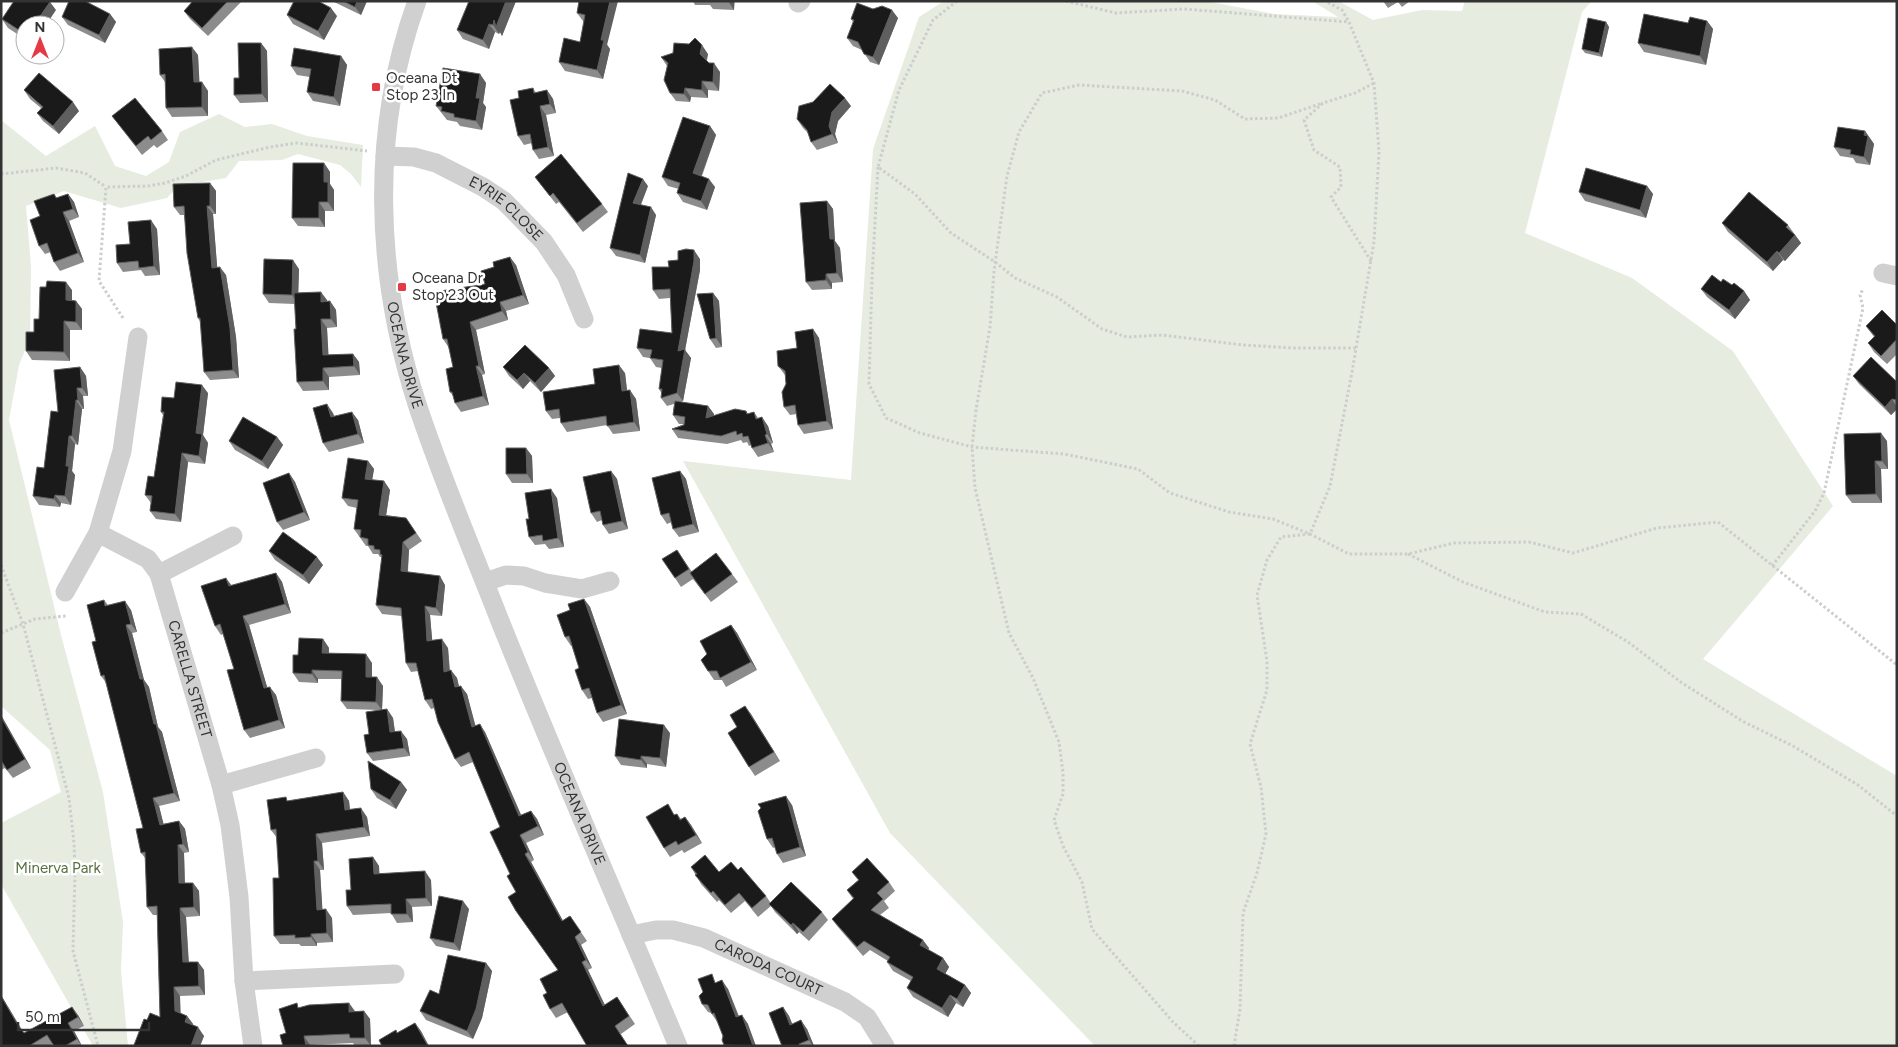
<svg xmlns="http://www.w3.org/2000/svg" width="1898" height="1047" font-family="Figtree,sans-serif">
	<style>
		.green { fill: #e6ecdf }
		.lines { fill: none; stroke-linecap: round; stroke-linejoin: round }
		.path { stroke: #cdcdcd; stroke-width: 3; stroke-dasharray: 2.5 2.5; stroke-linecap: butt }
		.minor { stroke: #d0d0d0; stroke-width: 19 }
		.wall { fill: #8c8c8c }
		.shaded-wall { fill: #5f5f5f }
		.building { fill: #1a1a1a; stroke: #5f5f5f }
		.poi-dot { fill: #e63946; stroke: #fff; stroke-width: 2 }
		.labels { text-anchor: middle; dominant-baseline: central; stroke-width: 5; stroke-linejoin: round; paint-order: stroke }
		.poi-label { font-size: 15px; fill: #333; stroke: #fff; text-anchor: start }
		.street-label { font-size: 15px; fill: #333; stroke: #fff }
		.park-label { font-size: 15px; fill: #56703f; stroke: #fff }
	</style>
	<rect width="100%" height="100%" fill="#fff"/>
	<path class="green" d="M 944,1 L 1205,1 L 1274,14 L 1338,17 L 1312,1 L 1338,1 L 1373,20 L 1422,10 L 1462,11 L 1465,1 L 1592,1 L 1582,12 L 1525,233 L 1632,278 L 1733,351 L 1833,506 L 1703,659 L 1897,776 L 1897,1046 L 1095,1046 L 890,833 L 683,461 L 851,480 L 873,149 L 919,17 Z
		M 219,114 L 245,127 L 272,124 L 307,136 L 363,145 L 361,187 L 351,174 L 340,165 L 298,154 L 282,160 L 239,161 L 226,178 L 178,186 L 167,198 L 121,208 L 64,191 L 26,206 L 31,266 L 30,338 L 19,365 L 9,420 L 61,635 L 103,792 L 123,922 L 121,971 L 128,1046 L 93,1046 L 1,884 L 1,823 L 61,792 L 50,750 L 1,706 L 1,120 L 46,156 L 95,126 L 115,166 L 146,176 L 169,162 L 180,132 Z"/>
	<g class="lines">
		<path class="path" d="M 957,1 L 933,20 L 899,90 L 878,167 L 915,194 L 951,233 L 995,262 L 1015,278 L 1057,297 L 1102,329 L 1127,337 L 1162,335 L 1243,345 L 1293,348 L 1356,348
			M 1066,1 L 1116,13 L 1184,9 L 1349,22
			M 878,167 L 872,278 L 869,384 L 886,418 L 920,433 L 972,447 L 1064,454 L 1138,469 L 1170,493 L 1229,512 L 1273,519 L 1310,534 L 1349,554 L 1408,554 L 1454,543 L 1529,542 L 1573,553 L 1657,528 L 1718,522 L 1897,665
			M 1,174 L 56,168 L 85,173 L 106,187
			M 1371,261 L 1331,197 L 1341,187 L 1340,167 L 1314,150 L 1304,120 L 1323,103 L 1355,93 L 1374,83
			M 123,318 L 99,281 L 106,187 L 148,186 L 165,183 L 186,176 L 216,160 L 270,147 L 297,143 L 367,151
			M 1408,554 L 1463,582 L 1545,612 L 1581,614 L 1628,642 L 1682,683 L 1744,722 L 1793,746 L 1858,785 L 1897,816
			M 1,565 L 23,624 L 69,798 L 74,843 L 75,871 L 73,951 L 98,1046
			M 1772,566 L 1815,511 L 1824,493 L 1863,308 L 1860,295 L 1863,289
			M 1,633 L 35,619 L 66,616
			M 1199,1046 L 1173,1022 L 1092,929 L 1082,882 L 1063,846 L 1054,820 L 1063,794 L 1063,773 L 1059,742 L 1033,678 L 1009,633 L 975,488 L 972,447 L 976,410 L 990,327 L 994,271 L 1007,176 L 1019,132 L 1042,93 L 1079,85 L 1182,91 L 1215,100 L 1245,119 L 1278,118 L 1323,103
			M 1234,1046 L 1240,1009 L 1243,913 L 1257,873 L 1266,834 L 1261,787 L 1250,744 L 1267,690 L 1267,661 L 1257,595 L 1267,560 L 1281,537 L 1310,534 L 1330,486 L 1352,372 L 1374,242 L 1379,152 L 1374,83 L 1349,22 L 1342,10 L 1325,1"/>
		<g class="minor">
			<path id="s1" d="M 417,1 C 370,131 375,273 417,404 C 441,477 472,549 500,621 C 557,764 619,904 678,1046"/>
			<path d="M 798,3 L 801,1"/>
			<path id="s2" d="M 385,156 L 414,157 L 436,163 L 483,187 L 504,201 L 544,242 L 566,275 L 584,319"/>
			<path d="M 1883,273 L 1897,276"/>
			<path id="s3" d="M 138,337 L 122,451 L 98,533 L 148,559 L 159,574 L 221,785 L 230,825 L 239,897 L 244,981 L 253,1046"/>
			<path d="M 159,574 L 233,536"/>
			<path d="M 485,582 L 506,575 L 524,576 L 545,583 L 582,589 L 610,581"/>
			<path d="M 65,592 L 98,533"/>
			<path d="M 221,785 L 316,758"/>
			<path id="s4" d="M 631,935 L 656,930 L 673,930 L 704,938 L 845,1002 L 867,1017 L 885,1046"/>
			<path d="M 244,981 L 395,974"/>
		</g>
	</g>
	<path class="wall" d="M 193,1 L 242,1 L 208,36 L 190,19 L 184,11 Z
		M 332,1 L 367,1 L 361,15 Z
		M 516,1 L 502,36 L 500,32 L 499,34 L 495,32 L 489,49 L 463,39 L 457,30 Z
		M 579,1 L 610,49 L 603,79 L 565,71 L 559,62 L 580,42 L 584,22 L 583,21 L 577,13 Z
		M 693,1 L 735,1 L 734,10 L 713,9 L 710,5 L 695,5 Z
		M 1383,1 L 1410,1 L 1402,7 L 1398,2 L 1388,8 Z
		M 873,9 L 898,18 L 879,65 L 870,62 L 862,50 L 853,46 L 847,38 L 853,22 L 851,19 Z
		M 56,10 L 25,25 L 25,39 L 8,28 L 2,19 Z
		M 110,14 L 116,22 L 105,43 L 68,25 L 62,17 Z
		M 287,15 L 337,16 L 324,40 L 293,24 Z
		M 1707,21 L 1713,29 L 1706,65 L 1644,52 L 1638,43 L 1688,23 Z
		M 1606,22 L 1609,27 L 1602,57 L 1585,53 L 1582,49 Z
		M 261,43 L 267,51 L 268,102 L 240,103 L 234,95 L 239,78 Z
		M 708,54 L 707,61 L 720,72 L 719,91 L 708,90 L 708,98 L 691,97 L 690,102 L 676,101 L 670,93 L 667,66 L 661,57 Z
		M 198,55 L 199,82 L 202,82 L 208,91 L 208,116 L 172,117 L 166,108 L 165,82 L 160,75 Z
		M 341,56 L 347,65 L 340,106 L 313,101 L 307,92 L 310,77 L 297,75 L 291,66 Z
		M 480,74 L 486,83 L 483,103 L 486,107 L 482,130 L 460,126 L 457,122 L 447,120 L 436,106 Z
		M 533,88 L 536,93 L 547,90 L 553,99 L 556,113 L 546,115 L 554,156 L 539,159 L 533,150 L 532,143 L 524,145 L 518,136 L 519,98 Z
		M 24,90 L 79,111 L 59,134 L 43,121 L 37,113 L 41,108 L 30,99 Z
		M 851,106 L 838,121 L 835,134 L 838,143 L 817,150 L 811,142 L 808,133 L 803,128 L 797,119 Z
		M 112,116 L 162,131 L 168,140 L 157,148 L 154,145 L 142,155 Z
		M 710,126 L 716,135 L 702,176 L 715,187 L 707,210 L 683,202 L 677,193 L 679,189 L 668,186 L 662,177 Z
		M 1865,131 L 1874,144 L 1870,165 L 1856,163 L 1853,158 L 1840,156 L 1834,147 Z
		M 324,163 L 330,172 L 330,184 L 334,190 L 334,211 L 325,211 L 325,227 L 298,226 L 292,218 Z
		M 535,177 L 602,204 L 608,212 L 583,232 L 559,202 L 556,204 Z
		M 210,183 L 216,191 L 216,214 L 213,214 L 217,267 L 226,275 L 236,337 L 239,378 L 210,380 L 204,372 L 201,323 L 198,318 L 184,215 L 180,215 L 174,207 Z
		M 648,186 L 641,205 L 656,215 L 645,263 L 616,256 L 610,248 Z
		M 1647,186 L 1653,194 L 1646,218 L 1585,201 L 1579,192 Z
		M 54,194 L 57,198 L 68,194 L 74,202 L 79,217 L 69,221 L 84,262 L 60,271 L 54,262 L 51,252 L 45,254 L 39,246 L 40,216 Z
		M 827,201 L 833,209 L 835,241 L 840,248 L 843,282 L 832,283 L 832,289 L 812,290 L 806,282 Z
		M 1722,223 L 1788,225 L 1801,243 L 1785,261 L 1783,260 L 1773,271 L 1728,232 Z
		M 157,229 L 160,275 L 145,276 L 141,270 L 123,272 L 117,263 L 130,244 Z
		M 700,259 L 700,270 L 685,350 L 691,358 L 683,401 L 681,402 L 708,406 L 714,414 L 713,416 L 746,411 L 748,414 L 754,412 L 758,418 L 768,426 L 773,443 L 771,444 L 774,452 L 758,457 L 752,448 L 751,445 L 749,446 L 747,442 L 743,443 L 741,440 L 727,444 L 678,438 L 672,429 L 684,424 L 679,424 L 673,415 L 674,404 L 667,406 L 661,398 L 662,394 L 659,389 L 662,368 L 656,367 L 650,358 L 643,357 L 637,348 L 672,333 L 670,298 L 659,299 L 653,290 L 669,267 Z
		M 516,265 L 529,304 L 506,311 L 508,320 L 476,330 L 485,374 L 482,375 L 489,405 L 461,412 L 455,403 L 454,397 L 450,392 L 453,367 L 449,348 L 443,339 Z
		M 299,269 L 298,293 L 327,300 L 327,302 L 330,301 L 336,310 L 337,327 L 327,328 L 328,355 L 353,354 L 359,362 L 360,375 L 329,377 L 329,390 L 303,391 L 297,382 L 296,329 L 295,304 L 269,303 L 263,294 Z
		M 1721,282 L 1732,285 L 1744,291 L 1750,300 L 1735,319 L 1707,297 L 1701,289 Z
		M 72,290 L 72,300 L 76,301 L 82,309 L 82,330 L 70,330 L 70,361 L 32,360 L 26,351 L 39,319 Z
		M 713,293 L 719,301 L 722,347 L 716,348 L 710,339 Z
		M 1897,325 L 1897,354 L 1887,364 L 1874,352 L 1868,343 L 1874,337 L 1866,326 Z
		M 813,329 L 819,338 L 833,429 L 804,434 L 798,425 L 797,414 L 790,415 L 784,407 L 786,384 L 785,375 L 778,366 L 797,348 Z
		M 80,367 L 86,376 L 88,396 L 83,396 L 84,409 L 82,409 L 78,445 L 75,444 L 72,471 L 75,475 L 71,505 L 61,503 L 60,507 L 39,505 L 33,496 L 44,468 L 58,412 Z
		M 503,367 L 549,368 L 555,376 L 541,392 L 530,381 L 523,389 L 509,376 Z
		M 625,373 L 627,390 L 636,399 L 640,431 L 613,434 L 607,425 L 567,432 L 561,423 L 560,418 L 552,419 L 546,411 L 595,384 Z
		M 1853,376 L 1897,382 L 1897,409 L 1891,415 L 1859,384 Z
		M 208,393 L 203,435 L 208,443 L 205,464 L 188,462 L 181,522 L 156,519 L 150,511 L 151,503 L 145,495 L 154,477 L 163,415 L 161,412 L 174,398 Z
		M 333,413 L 334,416 L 358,420 L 364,443 L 329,452 L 323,443 Z
		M 277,437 L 283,445 L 268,469 L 235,450 L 229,441 Z
		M 1887,441 L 1888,469 L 1881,469 L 1882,503 L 1852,503 L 1846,495 Z
		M 526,448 L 532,456 L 533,483 L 512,483 L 506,474 Z
		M 368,461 L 374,469 L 372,480 L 384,481 L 390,490 L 386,515 L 406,518 L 422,541 L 409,550 L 408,572 L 445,585 L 442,616 L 430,615 L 432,640 L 448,648 L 450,670 L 457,678 L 459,686 L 467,694 L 475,726 L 485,732 L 521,815 L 531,811 L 537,819 L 544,835 L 526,843 L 534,860 L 531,862 L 563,921 L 570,916 L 587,941 L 581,945 L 592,968 L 588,970 L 605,1005 L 617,997 L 635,1024 L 621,1034 L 568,1012 L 556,1018 L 550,1009 L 547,993 L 558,970 L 516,892 L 510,874 L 500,827 L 473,762 L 461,767 L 455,759 L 435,708 L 431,709 L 425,700 L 418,671 L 411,672 L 406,663 L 402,616 L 382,614 L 376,605 L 382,557 L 380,557 L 378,554 L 373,554 L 368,546 L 366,546 L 354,529 L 357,508 L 348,506 L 342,498 Z
		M 611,471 L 617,479 L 628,529 L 609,534 L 603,525 L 602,520 L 597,522 L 591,513 Z
		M 680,471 L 686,479 L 699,532 L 679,537 L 673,529 L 672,522 L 667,524 L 661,515 Z
		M 289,473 L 295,482 L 310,520 L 283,530 L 277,522 Z
		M 557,498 L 564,547 L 549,549 L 545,544 L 535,545 L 529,537 L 529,519 Z
		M 677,550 L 692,572 L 732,574 L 738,582 L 711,602 L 693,579 L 681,587 L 675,578 Z
		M 269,551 L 323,565 L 309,584 L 275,560 Z
		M 276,573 L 282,582 L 291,613 L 249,625 L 267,687 L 276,695 L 285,728 L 250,738 L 244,730 L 234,669 L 223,634 L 221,635 L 215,626 L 232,586 Z
		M 584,599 L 590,607 L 627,714 L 603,722 L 597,713 L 592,698 L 588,699 L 582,690 L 579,668 L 572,646 L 571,646 L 565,637 L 570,610 Z
		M 104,600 L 108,605 L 131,610 L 137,632 L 132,633 L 144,680 L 149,687 L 158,727 L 162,732 L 180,801 L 159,806 L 163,824 L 179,821 L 185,829 L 189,852 L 184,853 L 185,883 L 193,883 L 199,891 L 200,916 L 186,917 L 189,962 L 198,962 L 204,970 L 205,995 L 180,996 L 180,1013 L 187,1016 L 193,1024 L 193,1025 L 204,1036 L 200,1046 L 134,1046 L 134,1045 L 147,1020 L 160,1017 L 157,915 L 153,915 L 147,907 L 146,859 L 141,853 L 143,828 L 107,684 L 101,676 L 96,641 Z
		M 731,625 L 737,633 L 757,670 L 726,687 L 722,680 L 714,680 L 708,671 Z
		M 323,639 L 329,648 L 329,653 L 372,663 L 372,677 L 383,686 L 382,710 L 387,709 L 393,718 L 395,731 L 407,739 L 410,756 L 373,761 L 367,753 L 369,734 L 379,710 L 347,709 L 341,701 L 341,679 L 318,679 L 318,683 L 299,682 L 293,673 L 298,655 Z
		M 745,706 L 780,761 L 755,776 L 749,767 L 737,727 Z
		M 1,715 L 31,768 L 13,778 L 5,768 L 1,770 Z
		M 670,733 L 666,767 L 647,764 L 647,768 L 621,765 L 615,756 Z
		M 401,782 L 407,790 L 396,809 L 377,798 L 371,789 Z
		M 343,792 L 349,801 L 350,810 L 367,817 L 370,836 L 322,843 L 324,870 L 320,870 L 322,909 L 332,918 L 333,942 L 317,943 L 317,946 L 301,946 L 299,944 L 280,944 L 274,936 L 279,878 L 277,838 L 271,830 L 288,801 Z
		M 792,805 L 806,856 L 783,863 L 777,854 L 775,847 L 773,848 L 767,839 Z
		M 677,814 L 681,819 L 685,817 L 691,825 L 702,843 L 684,853 L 682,850 L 670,857 L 664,848 L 675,815 Z
		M 373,857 L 379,866 L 379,873 L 431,880 L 432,906 L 412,907 L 413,922 L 397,923 L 391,913 L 353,915 L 347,906 L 351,890 Z
		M 691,867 L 719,872 L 738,870 L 766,896 L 770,902 L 822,912 L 828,920 L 809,941 L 799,932 L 797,934 L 775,912 L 771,906 L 758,917 L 745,901 L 731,913 L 719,900 L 717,902 L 701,884 Z
		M 852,872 L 889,882 L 895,891 L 884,901 L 889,908 L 880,915 L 929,948 L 928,950 L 943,958 L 949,967 L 945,974 L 965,985 L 971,993 L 963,1007 L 956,1003 L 948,1017 L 913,997 L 907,988 L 911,981 L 893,971 L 887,962 L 888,961 L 870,950 L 863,956 L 838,927 L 832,919 L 853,899 L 847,890 L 858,880 Z
		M 469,909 L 460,951 L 436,946 L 430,938 Z
		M 486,963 L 492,971 L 482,1018 L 473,1039 L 426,1020 L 420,1011 L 439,994 Z
		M 718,982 L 728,989 L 739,1016 L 748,1024 L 723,1036 L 718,1023 L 711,1013 L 708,1012 L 702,1004 L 703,992 Z
		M 1,995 L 24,1033 L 78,1015 L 84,1026 L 74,1031 L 82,1046 L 54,1046 L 53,1044 L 49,1046 L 1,1046 Z
		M 349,1003 L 355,1011 L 364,1011 L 370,1019 L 371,1046 L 355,1046 L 353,1043 L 310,1045 L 286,1033 L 300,1008 Z
		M 783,1007 L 789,1016 L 792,1024 L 807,1029 L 814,1046 L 782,1046 Z"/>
	<path class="shaded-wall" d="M 357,1 L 367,1 L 361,15 L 355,7 Z
		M 506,1 L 516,1 L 502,36 L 500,32 L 499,34 L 493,25 L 494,20 Z
		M 610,1 L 618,1 L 607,45 L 610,49 L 603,79 L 597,70 L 601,40 Z
		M 728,1 L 734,2 L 734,10 Z
		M 50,2 L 56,10 L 46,25 L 34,25 Z
		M 331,8 L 337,16 L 324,40 L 318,31 Z
		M 892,10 L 898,18 L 879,65 L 873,57 Z
		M 110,14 L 116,22 L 105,43 L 99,35 Z
		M 1707,21 L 1713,29 L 1706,65 L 1700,56 Z
		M 1606,22 L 1609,27 L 1602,57 L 1599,53 Z
		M 489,24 L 495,32 L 489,49 L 483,40 Z
		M 261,43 L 267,51 L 268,102 L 262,94 Z
		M 702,45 L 708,54 L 706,62 L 700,54 Z
		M 192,47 L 198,55 L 200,91 L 194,82 Z
		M 341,56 L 347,65 L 340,106 L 334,97 Z
		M 714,63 L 720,72 L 719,91 L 713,82 Z
		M 480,74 L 486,83 L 483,103 L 486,107 L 482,130 L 476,121 L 476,98 Z
		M 702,81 L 708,90 L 708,98 L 702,90 Z
		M 202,82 L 208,91 L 208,116 L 202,107 Z
		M 685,88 L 691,97 L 690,102 L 684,94 Z
		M 547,90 L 553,99 L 556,113 L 550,104 Z
		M 845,98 L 851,106 L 838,121 L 835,134 L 838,143 L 832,134 L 829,126 L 832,112 Z
		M 73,102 L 79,111 L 59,134 L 53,126 Z
		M 540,106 L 546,115 L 554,156 L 548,147 Z
		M 710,126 L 716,135 L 699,182 L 693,173 Z
		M 1865,131 L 1874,144 L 1870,165 L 1864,157 Z
		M 324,163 L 330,172 L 330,184 L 334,190 L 334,211 L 328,202 L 324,182 Z
		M 643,179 L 648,186 L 638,211 L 633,203 Z
		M 709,179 L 715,187 L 707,210 L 701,201 Z
		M 210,183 L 216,191 L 216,214 L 210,206 Z
		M 1647,186 L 1653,194 L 1646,218 L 1640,210 Z
		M 68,194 L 74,202 L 79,217 L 73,209 Z
		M 827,201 L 833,209 L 835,241 L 840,248 L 843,282 L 837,273 L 830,239 Z
		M 319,202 L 325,211 L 325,227 L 319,218 Z
		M 207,206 L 213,214 L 218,277 L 212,268 Z
		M 651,207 L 656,215 L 645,263 L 640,255 Z
		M 63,212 L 69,221 L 84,262 L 78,253 Z
		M 151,220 L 157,229 L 160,275 L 154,266 Z
		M 1795,235 L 1801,243 L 1785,261 L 1779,253 Z
		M 694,250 L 700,259 L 700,270 L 685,350 L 691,358 L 683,401 L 677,393 L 678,351 Z
		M 1777,251 L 1783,260 L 1773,271 L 1767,262 Z
		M 510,257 L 516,265 L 529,304 L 523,295 Z
		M 293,260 L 299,269 L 298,304 L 292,295 Z
		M 220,267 L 226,275 L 236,337 L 239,378 L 233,370 Z
		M 826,274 L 832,283 L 832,289 L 826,280 Z
		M 66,282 L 72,290 L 72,309 L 66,300 Z
		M 1744,291 L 1750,300 L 1735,319 L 1729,310 Z
		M 321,292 L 327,300 L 327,310 L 321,302 Z
		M 713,293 L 719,301 L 722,347 L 716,338 Z
		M 76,301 L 82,309 L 82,330 L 76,322 Z
		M 330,301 L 336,310 L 337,327 L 331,319 Z
		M 500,302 L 506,311 L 508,320 L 502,311 Z
		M 321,319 L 327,328 L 329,363 L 323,355 Z
		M 64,321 L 70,330 L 70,361 L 64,352 Z
		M 470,322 L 476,330 L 485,374 L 479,366 Z
		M 813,329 L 819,338 L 833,429 L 827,421 Z
		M 353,354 L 359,362 L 360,375 L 354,366 Z
		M 619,365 L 625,373 L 628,399 L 622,391 Z
		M 476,366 L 482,375 L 489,405 L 483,396 Z
		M 80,367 L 86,376 L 88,396 L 82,388 Z
		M 323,368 L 329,377 L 329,390 L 323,381 Z
		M 549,368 L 555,376 L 541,392 L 535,383 Z
		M 524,373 L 530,381 L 523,389 L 517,380 Z
		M 202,385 L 208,393 L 203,435 L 208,443 L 205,464 L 199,456 L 196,433 Z
		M 77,388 L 83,396 L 84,409 L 78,400 Z
		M 630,390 L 636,399 L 640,431 L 634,422 Z
		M 1892,399 L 1897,407 L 1897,409 L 1891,415 L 1885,407 Z
		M 76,400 L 82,409 L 78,445 L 72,436 Z
		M 327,404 L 333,413 L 337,426 L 331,417 Z
		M 708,406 L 714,414 L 712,427 L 706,418 Z
		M 352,412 L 358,420 L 364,443 L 358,434 Z
		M 762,417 L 768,426 L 773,443 L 767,434 Z
		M 1881,433 L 1887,441 L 1888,469 L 1882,461 Z
		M 765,435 L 771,444 L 774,452 L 768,443 Z
		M 69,436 L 75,444 L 72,471 L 75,475 L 71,505 L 65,496 L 66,466 Z
		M 277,437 L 283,445 L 268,469 L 262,461 Z
		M 526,448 L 532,456 L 533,483 L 527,474 Z
		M 182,453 L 188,462 L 181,522 L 175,514 Z
		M 368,461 L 374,469 L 371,487 L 365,479 Z
		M 1875,461 L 1881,469 L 1882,503 L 1876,494 Z
		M 611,471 L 617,479 L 628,529 L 622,521 Z
		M 680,471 L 686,479 L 699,532 L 693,524 Z
		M 289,473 L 295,482 L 310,520 L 304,512 Z
		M 384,481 L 390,490 L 385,523 L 379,515 Z
		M 551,489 L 557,498 L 564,547 L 558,538 Z
		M 55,495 L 61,503 L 60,507 L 54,499 Z
		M 403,542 L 409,550 L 407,580 L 401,571 Z
		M 317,557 L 323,565 L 309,584 L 303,575 Z
		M 276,573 L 282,582 L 291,613 L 285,604 Z
		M 440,576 L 445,585 L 442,616 L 436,608 Z
		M 226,578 L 232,586 L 229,586 Z
		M 584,599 L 590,607 L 627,714 L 621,705 Z
		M 125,601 L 131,610 L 137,632 L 131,624 Z
		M 425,606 L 430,615 L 433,649 L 427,641 Z
		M 243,616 L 249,625 L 270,697 L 264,688 Z
		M 126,625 L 132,633 L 144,680 L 149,687 L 158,727 L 162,732 L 180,801 L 174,793 L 140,679 Z
		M 731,625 L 737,633 L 757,670 L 751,662 Z
		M 323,639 L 329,648 L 328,661 L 322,653 Z
		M 442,639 L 448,648 L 450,680 L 444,672 Z
		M 366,654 L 372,663 L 372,685 L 366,677 Z
		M 312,670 L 318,679 L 318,683 L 312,674 Z
		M 451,670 L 457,678 L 461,696 L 455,687 Z
		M 377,677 L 383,686 L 382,710 L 376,702 Z
		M 461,686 L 467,694 L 478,735 L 472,727 Z
		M 270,687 L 276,695 L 285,728 L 279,720 Z
		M 745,706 L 751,714 L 780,761 L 774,752 Z
		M 387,709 L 393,718 L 396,741 L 390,732 Z
		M 1,715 L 31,768 L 25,759 L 1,717 Z
		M 480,724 L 485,732 L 525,824 L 519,816 Z
		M 664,725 L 670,733 L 666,767 L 660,758 Z
		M 401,731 L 407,739 L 410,756 L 404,748 Z
		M 641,756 L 647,764 L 647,768 L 641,760 Z
		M 401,782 L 407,790 L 396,809 L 390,800 Z
		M 343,792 L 349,801 L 351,819 L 345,810 Z
		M 786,796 L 792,805 L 806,856 L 800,847 Z
		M 153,798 L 159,806 L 166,833 L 160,825 Z
		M 361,808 L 367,817 L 370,836 L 364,827 Z
		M 531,811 L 537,819 L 544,835 L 538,826 Z
		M 685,817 L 691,825 L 702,843 L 696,835 Z
		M 179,821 L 185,829 L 189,852 L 183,844 Z
		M 316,834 L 322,843 L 324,870 L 318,861 Z
		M 520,835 L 526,843 L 534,860 L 528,852 Z
		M 178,845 L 184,853 L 185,892 L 179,883 Z
		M 525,854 L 531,862 L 568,930 L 562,921 Z
		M 373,857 L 379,866 L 380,882 L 374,874 Z
		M 314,861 L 320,870 L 323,918 L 317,910 Z
		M 425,871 L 431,880 L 432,906 L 426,898 Z
		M 193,883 L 199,891 L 200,916 L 194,907 Z
		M 406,899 L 412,907 L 413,922 L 407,914 Z
		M 463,901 L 469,909 L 460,951 L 454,943 Z
		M 180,908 L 186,917 L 189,971 L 183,962 Z
		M 326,909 L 332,918 L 333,942 L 327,933 Z
		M 793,923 L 799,932 L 797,934 L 791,925 Z
		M 311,934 L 317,943 L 317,946 L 311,937 Z
		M 575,937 L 581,945 L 592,968 L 586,960 Z
		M 923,940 L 929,948 L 926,954 L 920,945 Z
		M 943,958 L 949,967 L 943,978 L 937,969 Z
		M 198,962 L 204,970 L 205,995 L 199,986 Z
		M 582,962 L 588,970 L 609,1014 L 603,1006 Z
		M 486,963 L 492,971 L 482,1018 L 473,1039 L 467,1031 Z
		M 722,980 L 728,989 L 742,1026 L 736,1017 Z
		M 965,985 L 971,993 L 963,1007 L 957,999 Z
		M 174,987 L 180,996 L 181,1020 L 175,1011 Z
		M 1,995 L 25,1036 L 19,1027 L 1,996 Z
		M 950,995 L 956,1003 L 948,1017 L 942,1008 Z
		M 349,1003 L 355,1012 L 349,1012 Z
		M 72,1007 L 78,1015 L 84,1026 L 78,1017 Z
		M 783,1007 L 789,1016 L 796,1033 L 790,1025 Z
		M 364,1011 L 370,1019 L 371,1046 L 365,1038 Z
		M 742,1015 L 748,1024 L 756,1046 L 753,1046 Z
		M 187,1016 L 193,1024 L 191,1031 L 185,1022 Z
		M 801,1020 L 807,1029 L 814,1046 L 813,1046 L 809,1040 Z
		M 68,1023 L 74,1031 L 82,1046 L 77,1039 Z
		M 415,1023 L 421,1031 L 429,1046 L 428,1046 Z
		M 198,1027 L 204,1036 L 200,1046 L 191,1046 Z
		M 304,1036 L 310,1045 L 310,1046 L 306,1046 Z"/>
	<path class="building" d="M 14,1 L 49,1 L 50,2 L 34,25 L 25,25 L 25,34 L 2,19 Z
		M 69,1 L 85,1 L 110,14 L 99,35 L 62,17 Z
		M 193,1 L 228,1 L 202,28 L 184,11 Z
		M 294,1 L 318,1 L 331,8 L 318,31 L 287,15 Z
		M 343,1 L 357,1 L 355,7 Z
		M 469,1 L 506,1 L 496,27 L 494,20 L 493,25 L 489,24 L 483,40 L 457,30 Z
		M 579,1 L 610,1 L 601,40 L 604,40 L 597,70 L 559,62 L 564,38 L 580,42 L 585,15 L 577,13 Z
		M 857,3 L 873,9 L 882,6 L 892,10 L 873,57 L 864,54 L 858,42 L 847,38 L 854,20 L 851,19 Z
		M 1644,14 L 1688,23 L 1690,17 L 1707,21 L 1700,56 L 1638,43 Z
		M 1588,18 L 1606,22 L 1599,53 L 1582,49 Z
		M 695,38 L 702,45 L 700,54 L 709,63 L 714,63 L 713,82 L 702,81 L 702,90 L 685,88 L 684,94 L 670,93 L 664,80 L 668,63 L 661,57 L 673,53 L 674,43 L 689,44 Z
		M 238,43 L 261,43 L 262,94 L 234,95 L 234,78 L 239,78 Z
		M 192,47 L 194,82 L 202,82 L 202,107 L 166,108 L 165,74 L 160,75 L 159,49 Z
		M 294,48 L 341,56 L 334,97 L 307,92 L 311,69 L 291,66 Z
		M 443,68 L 480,74 L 476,98 L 480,98 L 476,121 L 454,117 L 454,114 L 441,111 L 442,107 L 436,106 Z
		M 39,73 L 73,102 L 53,126 L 37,113 L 43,107 L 24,90 Z
		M 830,84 L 845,98 L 832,112 L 829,126 L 832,134 L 811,142 L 807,130 L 797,119 L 799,106 L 813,102 Z
		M 533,88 L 534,93 L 547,90 L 550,104 L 540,106 L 548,147 L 533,150 L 530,134 L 518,136 L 510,100 L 519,98 L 518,91 Z
		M 135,98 L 162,131 L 151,140 L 148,136 L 136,146 L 112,116 Z
		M 683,117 L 710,126 L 693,173 L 709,179 L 701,201 L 677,193 L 680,183 L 662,177 Z
		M 1838,127 L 1865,131 L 1864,135 L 1868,136 L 1864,157 L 1850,154 L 1851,150 L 1834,147 Z
		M 561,154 L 602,204 L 577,223 L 553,193 L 550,196 L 535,177 Z
		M 293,163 L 324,163 L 324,182 L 328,182 L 328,202 L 319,202 L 319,218 L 292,218 Z
		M 1586,168 L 1647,186 L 1640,210 L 1579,192 Z
		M 628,173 L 643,179 L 633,203 L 651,207 L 640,255 L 610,248 Z
		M 210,183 L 210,206 L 207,206 L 212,268 L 220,267 L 230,328 L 233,370 L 204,372 L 200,318 L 198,318 L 187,253 L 184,206 L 174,207 L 173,184 Z
		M 1749,192 L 1788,225 L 1786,227 L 1795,235 L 1779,253 L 1777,251 L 1767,262 L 1722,223 Z
		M 54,194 L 56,198 L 68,194 L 73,209 L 63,212 L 78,253 L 54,262 L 47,243 L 39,246 L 30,220 L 40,216 L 34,201 Z
		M 827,201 L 830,239 L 834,239 L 837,273 L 826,274 L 826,280 L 806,282 L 800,203 Z
		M 151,220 L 154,266 L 139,268 L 138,261 L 117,263 L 116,245 L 130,244 L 128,222 Z
		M 686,249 L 694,250 L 694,261 L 678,351 L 685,349 L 677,393 L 661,398 L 662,389 L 659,389 L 663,360 L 650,358 L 652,350 L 637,348 L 640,329 L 672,333 L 670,289 L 653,290 L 652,267 L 669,267 L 668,261 L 678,260 L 678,251 Z
		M 510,257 L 523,295 L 500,302 L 502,311 L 470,322 L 479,366 L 476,366 L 483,396 L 455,403 L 452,392 L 450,392 L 446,369 L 453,367 L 447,339 L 443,339 L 434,292 L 485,284 L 481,271 L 494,267 L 493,262 Z
		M 264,259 L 293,260 L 292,295 L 263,294 Z
		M 1712,275 L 1721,282 L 1723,279 L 1732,285 L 1734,283 L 1744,291 L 1729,310 L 1701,289 Z
		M 47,281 L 66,282 L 66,300 L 76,301 L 76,322 L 64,321 L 64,352 L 26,351 L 26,332 L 34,332 L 34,319 L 39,319 L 40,287 L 46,287 Z
		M 321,292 L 321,302 L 330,301 L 331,319 L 321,319 L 323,355 L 353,354 L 354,366 L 323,368 L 323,381 L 297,382 L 294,329 L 296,329 L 294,293 Z
		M 713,293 L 716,338 L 710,339 L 697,294 Z
		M 1882,310 L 1897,325 L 1897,339 L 1881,356 L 1868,343 L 1875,336 L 1866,326 Z
		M 813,329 L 827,421 L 798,425 L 795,405 L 784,407 L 782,392 L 786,384 L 785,371 L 778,366 L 777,351 L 797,348 L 795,332 Z
		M 525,345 L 549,368 L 535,383 L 524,373 L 517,380 L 503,367 Z
		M 1871,357 L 1897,382 L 1897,400 L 1892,399 L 1885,407 L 1853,376 Z
		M 619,365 L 622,391 L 630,390 L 634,422 L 607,426 L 606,416 L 561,423 L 559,409 L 546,411 L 543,392 L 595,384 L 593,369 Z
		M 80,367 L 82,388 L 77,388 L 78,400 L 76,400 L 72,436 L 69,436 L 66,466 L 69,466 L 65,496 L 55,495 L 54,499 L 33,496 L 37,467 L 44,468 L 51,411 L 58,412 L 54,370 Z
		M 176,382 L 202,385 L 196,433 L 202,434 L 199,456 L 182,453 L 175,514 L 150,511 L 152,496 L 145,495 L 148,476 L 154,477 L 164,412 L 161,412 L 162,397 L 174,398 Z
		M 675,401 L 708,406 L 706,418 L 735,409 L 746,411 L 747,414 L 754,412 L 756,419 L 762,417 L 767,434 L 765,435 L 768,443 L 752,448 L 748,436 L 743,437 L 742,433 L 737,435 L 736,431 L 721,436 L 672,429 L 684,425 L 685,417 L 673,415 Z
		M 327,404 L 331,417 L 352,412 L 358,434 L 323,443 L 313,408 Z
		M 243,417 L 277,437 L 262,461 L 229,441 Z
		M 1881,433 L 1882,461 L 1875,461 L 1876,494 L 1846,495 L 1844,434 Z
		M 506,448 L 526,448 L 527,474 L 506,474 Z
		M 348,458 L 368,461 L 365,479 L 384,481 L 379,515 L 406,518 L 416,533 L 403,542 L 401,571 L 440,576 L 436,608 L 425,606 L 427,641 L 442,639 L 444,672 L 451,670 L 455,687 L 461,686 L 472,727 L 480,724 L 519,816 L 531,811 L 538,826 L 520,835 L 528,852 L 525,854 L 562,921 L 570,916 L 581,932 L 575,937 L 586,960 L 582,962 L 603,1006 L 617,997 L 629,1016 L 615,1026 L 628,1046 L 587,1046 L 562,1003 L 550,1009 L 543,995 L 547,993 L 540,979 L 558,970 L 516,911 L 508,897 L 516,892 L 507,876 L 510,874 L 490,832 L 500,827 L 469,752 L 455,759 L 438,722 L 432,699 L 425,700 L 416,663 L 406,663 L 401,608 L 376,605 L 382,555 L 380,554 L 380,550 L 374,549 L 374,546 L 368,545 L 368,539 L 360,537 L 361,530 L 354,529 L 358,500 L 342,498 Z
		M 611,471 L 622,521 L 603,525 L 600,511 L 591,513 L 583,477 Z
		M 680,471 L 693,524 L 673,529 L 669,513 L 661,515 L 652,478 Z
		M 289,473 L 304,512 L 277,522 L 263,483 Z
		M 551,489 L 558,538 L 543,541 L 542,535 L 529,537 L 526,519 L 529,519 L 525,493 Z
		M 283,532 L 317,557 L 303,575 L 269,551 Z
		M 677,550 L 689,569 L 675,578 L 662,559 Z
		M 716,553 L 732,574 L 705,594 L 690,573 Z
		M 276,573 L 285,604 L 243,616 L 264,688 L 270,687 L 279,720 L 244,730 L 227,670 L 234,669 L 220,624 L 215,626 L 201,586 L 226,578 L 229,586 Z
		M 584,599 L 621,705 L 597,713 L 589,688 L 582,690 L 575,670 L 579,668 L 569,636 L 565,637 L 557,615 L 570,610 L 568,604 Z
		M 104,600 L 105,606 L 125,601 L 131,624 L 126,625 L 140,679 L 143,679 L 154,724 L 156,724 L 174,793 L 153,798 L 160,825 L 179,821 L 183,844 L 178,845 L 179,883 L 193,883 L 194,907 L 180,908 L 183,962 L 198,962 L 199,986 L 174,987 L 175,1011 L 187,1016 L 185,1022 L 198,1027 L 191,1046 L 136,1046 L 134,1045 L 144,1019 L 147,1020 L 150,1013 L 160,1017 L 157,906 L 147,907 L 145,852 L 141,853 L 136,829 L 143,828 L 104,675 L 101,676 L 92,642 L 96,641 L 87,605 Z
		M 731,625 L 751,662 L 720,678 L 717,671 L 708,671 L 701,660 L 707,654 L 700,641 Z
		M 299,638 L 323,639 L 322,653 L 366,654 L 366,677 L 377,677 L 376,702 L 341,701 L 342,671 L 312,670 L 312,674 L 293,673 L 293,655 L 298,655 Z
		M 745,706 L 774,752 L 749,767 L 728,733 L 737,727 L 730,715 Z
		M 387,709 L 390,732 L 401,731 L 404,748 L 367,753 L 364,735 L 369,734 L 366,712 Z
		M 1,717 L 25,759 L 7,770 L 1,760 Z
		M 619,719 L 664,725 L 660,758 L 641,756 L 641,760 L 615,756 Z
		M 368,761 L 401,782 L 390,800 L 371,789 Z
		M 343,792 L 345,810 L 361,808 L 364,827 L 316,834 L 318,861 L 314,861 L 317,910 L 326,909 L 327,933 L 311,934 L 311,937 L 295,938 L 295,935 L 274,936 L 273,878 L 279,878 L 276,829 L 271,830 L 267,800 L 286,797 L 287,801 Z
		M 786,796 L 800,847 L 777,854 L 772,838 L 767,839 L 758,811 L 761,808 L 758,804 Z
		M 668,804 L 674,815 L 677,814 L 680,820 L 685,817 L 696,835 L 678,845 L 676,841 L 664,848 L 646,817 Z
		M 705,855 L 719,872 L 731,862 L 738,870 L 741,867 L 766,896 L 752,908 L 739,893 L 725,905 L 713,891 L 711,893 L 695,875 L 697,874 L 691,867 Z
		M 373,857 L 374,874 L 425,871 L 426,898 L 406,899 L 407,914 L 391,914 L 391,904 L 347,906 L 346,890 L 351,890 L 349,859 Z
		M 867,858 L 889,882 L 877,893 L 883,899 L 871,910 L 923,940 L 920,945 L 943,958 L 937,969 L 965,985 L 957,999 L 950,995 L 942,1008 L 907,988 L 913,977 L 887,962 L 890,957 L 864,941 L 857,947 L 832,919 L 854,898 L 847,890 L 859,880 L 852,872 Z
		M 791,882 L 822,912 L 803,932 L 793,923 L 791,925 L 769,904 Z
		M 439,896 L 463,901 L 454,943 L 430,938 Z
		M 448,955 L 486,963 L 476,1009 L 467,1031 L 420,1011 L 430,990 L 439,994 Z
		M 712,974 L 715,983 L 722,980 L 736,1017 L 742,1015 L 753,1046 L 724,1045 L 722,1040 L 723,1036 L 714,1013 L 712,1014 L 708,1005 L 702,1004 L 699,996 L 703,992 L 698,979 Z
		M 1,996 L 19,1027 L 24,1033 L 72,1007 L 78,1017 L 68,1023 L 77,1039 L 65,1046 L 54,1046 L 47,1035 L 29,1046 L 1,1046 Z
		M 297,1003 L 298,1008 L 309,1005 L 349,1003 L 349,1012 L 364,1011 L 365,1038 L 350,1038 L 349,1034 L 304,1036 L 306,1046 L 283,1046 L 280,1035 L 286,1033 L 279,1009 Z
		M 783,1007 L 790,1025 L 801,1020 L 809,1040 L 799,1044 L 799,1046 L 782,1046 L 769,1013 Z
		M 415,1023 L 428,1046 L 382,1046 L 379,1040 L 396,1030 L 397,1033 Z"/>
	<g class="poi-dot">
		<rect x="371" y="82" width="10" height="10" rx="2.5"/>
		<rect x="397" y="282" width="10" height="10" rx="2.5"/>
	</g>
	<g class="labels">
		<g class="poi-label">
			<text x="386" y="78">Oceana Dt<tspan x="386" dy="17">Stop 23 In</tspan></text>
			<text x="412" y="278">Oceana Dr<tspan x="412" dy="17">Stop 23 Out</tspan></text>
		</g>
		<g class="street-label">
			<text stroke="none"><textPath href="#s2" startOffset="136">EYRIE CLOSE</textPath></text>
			<text stroke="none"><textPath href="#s1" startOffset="360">OCEANA DRIVE</textPath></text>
			<text stroke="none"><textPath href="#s3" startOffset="385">CARELLA STREET</textPath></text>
			<text stroke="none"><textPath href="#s1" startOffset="851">OCEANA DRIVE</textPath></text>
			<text stroke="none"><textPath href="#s4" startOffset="145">CARODA COURT</textPath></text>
		</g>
		<g class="park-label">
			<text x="58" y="868">Minerva Park</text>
		</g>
	</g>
	<rect width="1898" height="1047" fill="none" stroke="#333333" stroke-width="5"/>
	<g transform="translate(40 40)"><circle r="24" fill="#ffffff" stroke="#adadad"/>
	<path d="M0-4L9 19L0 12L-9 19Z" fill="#e63946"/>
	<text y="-8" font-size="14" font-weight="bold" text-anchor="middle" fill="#333333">N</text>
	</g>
	<path d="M18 1022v8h131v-8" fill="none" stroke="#333333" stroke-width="2.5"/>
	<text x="25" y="1022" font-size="15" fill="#333333" stroke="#ffffff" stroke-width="4" paint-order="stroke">50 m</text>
</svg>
